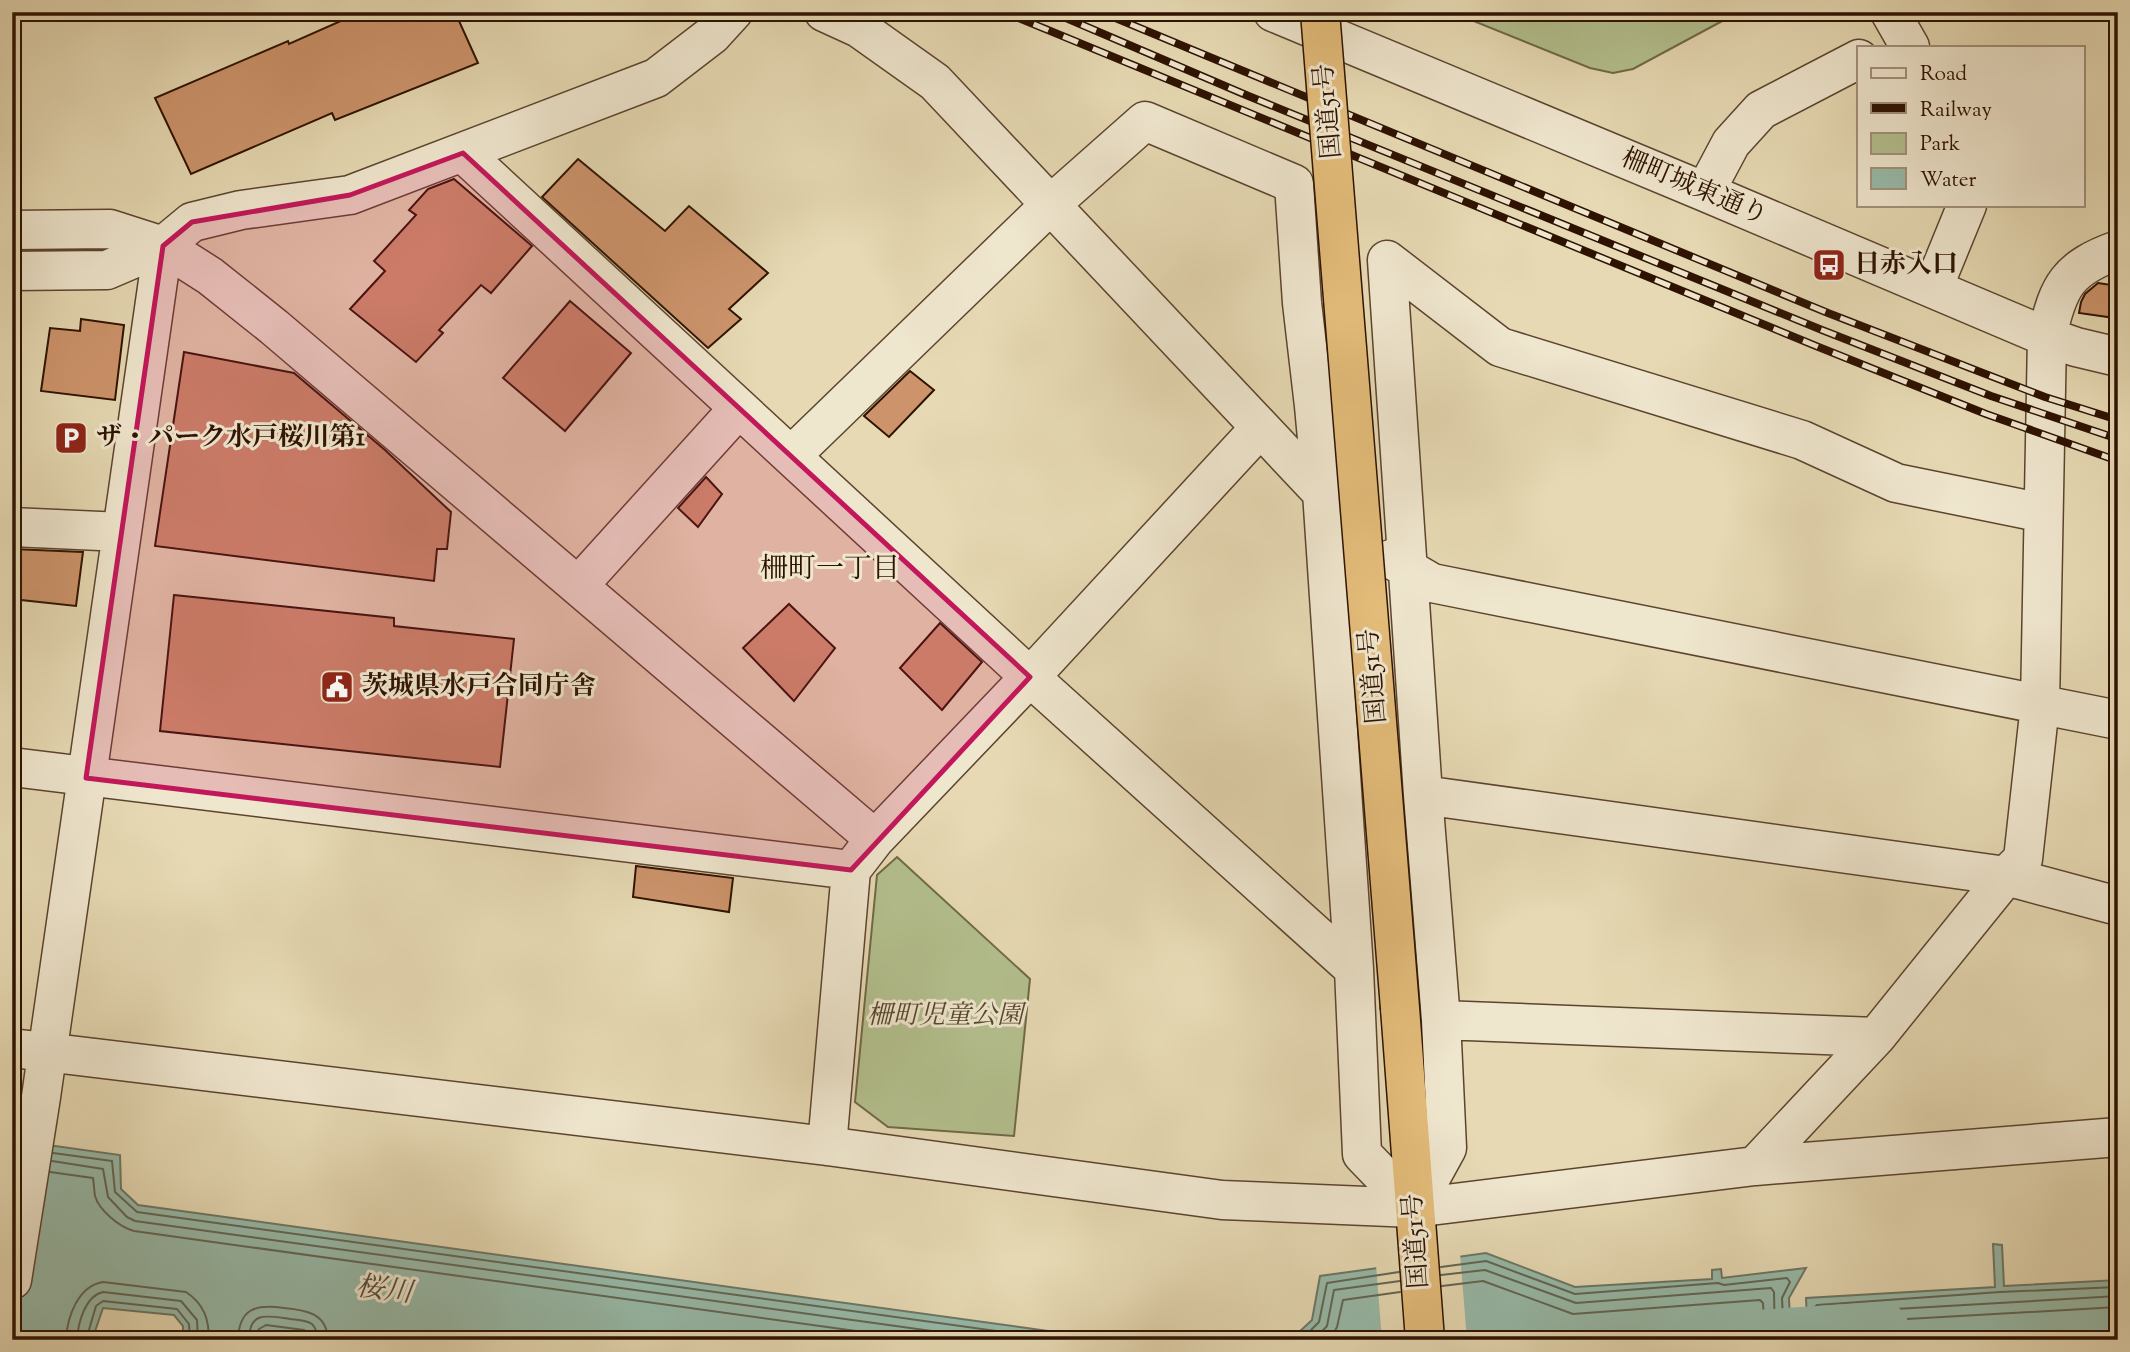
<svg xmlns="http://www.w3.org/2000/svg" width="2130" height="1352" font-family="'Sorts Mill Goudy','Noto Serif JP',serif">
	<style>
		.green { fill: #b3c08e; stroke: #706948; stroke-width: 2 }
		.water { fill: #97baa9; stroke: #6d7766; stroke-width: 2 }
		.pier { fill: #e6d9b3 }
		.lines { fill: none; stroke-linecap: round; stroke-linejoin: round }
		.shore { stroke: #626655; stroke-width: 2 }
		.river { stroke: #97baa9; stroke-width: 54 }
		.building { fill: #cd946c; stroke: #2e1201; stroke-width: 2 }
		.minor-casing { stroke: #5c442e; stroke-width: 41 }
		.highway-casing { stroke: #2e1201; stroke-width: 41 }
		.minor { stroke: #efe6ce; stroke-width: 38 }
		.highway { stroke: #e3bc7a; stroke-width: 38 }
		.rail-casing { stroke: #2e1201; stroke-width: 8 }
		.rail { stroke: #efe6ce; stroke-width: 5; stroke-dasharray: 16; stroke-linecap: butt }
		.highway-bridge-casing { stroke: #2e1201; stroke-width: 41; stroke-linecap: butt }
		.highway-bridge { stroke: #e3bc7a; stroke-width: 38 }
		.marked { fill: #c2185b; fill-opacity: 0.2; stroke: #c2185b; stroke-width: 5; stroke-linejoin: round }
		.labels { text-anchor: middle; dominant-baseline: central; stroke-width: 6; stroke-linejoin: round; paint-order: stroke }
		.street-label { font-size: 26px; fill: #2e1201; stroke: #efe6ce }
		.poi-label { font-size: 26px; font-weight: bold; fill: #2e1201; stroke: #efe6ce; text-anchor: start }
		.park-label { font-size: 26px; font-style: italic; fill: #56462b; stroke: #efe6ce }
		.neighbourhood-label { font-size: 28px; fill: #2e1201; stroke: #efe6ce }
		.water-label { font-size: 28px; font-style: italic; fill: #534d3c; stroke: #efe6ce }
	</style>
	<rect width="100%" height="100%" fill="#e6d9b3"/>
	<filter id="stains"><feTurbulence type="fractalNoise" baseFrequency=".00286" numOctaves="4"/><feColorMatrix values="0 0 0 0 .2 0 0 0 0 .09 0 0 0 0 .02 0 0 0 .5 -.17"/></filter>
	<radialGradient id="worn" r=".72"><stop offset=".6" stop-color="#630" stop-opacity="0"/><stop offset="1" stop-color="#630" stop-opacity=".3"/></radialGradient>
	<path class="green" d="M 1462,12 L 1739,12 L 1633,69 L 1613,73 L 1590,68 L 1466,18 Z
		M 897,857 L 1030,979 L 1014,1136 L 888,1127 L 855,1102 L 877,875 Z"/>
	<path class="water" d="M 12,1140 L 120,1155 L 121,1189 L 138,1205 L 1077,1335 L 1179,1338 L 1297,1334 L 1312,1320 L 1320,1276 L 1486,1253 L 1575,1287 L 1712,1279 L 1712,1270 L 1721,1269 L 1722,1278 L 1806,1268 L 1789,1298 L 1791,1340 L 327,1340 L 265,1332 L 264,1340 L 183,1340 L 183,1326 L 174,1315 L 103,1308 L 92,1340 L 12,1339 Z
		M 1993,1244 L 2002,1245 L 2004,1286 L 2118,1280 L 2118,1339 L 1808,1340 L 1806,1298 L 1995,1287 Z"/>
	<path class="pier" d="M 1460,1253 L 1467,1340 L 1382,1340 L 1376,1265 Z"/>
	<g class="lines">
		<path class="shore" d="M 53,1153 L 112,1161 L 115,1192 L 137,1212 L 1061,1340
			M 52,1161 L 103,1169 L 108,1197 L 127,1217 L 135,1221 L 997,1340
			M 50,1172 L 93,1178 C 94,1184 94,1190 95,1196 C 99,1210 119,1227 134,1231 L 921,1340
			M 1441,1267 L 1486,1261 L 1575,1294 L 1718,1283 L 1724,1285 L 1787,1278 L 1790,1282 L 1782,1298 L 1784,1340
			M 1441,1275 L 1485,1270 L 1576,1303 L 1771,1288 L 1774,1292 L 1775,1340
			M 1442,1286 L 1483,1281 L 1573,1314 L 1760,1300 L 1763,1303 L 1765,1340
			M 66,1340 C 67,1317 78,1286 103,1282 L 186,1292 C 204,1304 209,1319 209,1340
			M 77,1340 C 78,1323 85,1296 103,1292 L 181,1301 L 197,1320 L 198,1340
			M 86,1340 L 96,1306 L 103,1301 L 177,1309 L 189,1324 L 190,1340
			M 238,1340 C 239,1308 256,1304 284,1308 C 306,1310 327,1313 328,1340
			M 249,1340 C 249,1310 268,1316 290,1319 C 297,1320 306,1320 312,1324 C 317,1329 317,1334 318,1340
			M 257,1340 L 259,1329 L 266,1325 L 304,1330 L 308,1334 L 309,1340
			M 1301,1340 L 1319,1322 L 1327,1283 L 1399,1272
			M 1314,1340 L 1327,1326 L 1334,1290 L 1400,1281
			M 1330,1340 L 1337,1327 L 1343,1300 L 1400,1292
			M 1814,1340 L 1814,1308 L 1817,1305 L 2000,1292 L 2118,1287
			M 1823,1340 L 1823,1316 L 1826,1313 L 2118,1296
			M 1834,1340 L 1833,1326 L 1837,1323 L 2118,1307"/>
		<path class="river" d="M 1708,1340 L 1882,1329"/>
	</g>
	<path class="building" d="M 361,12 L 455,12 L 478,63 L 335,120 L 332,113 L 191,174 L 155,98 L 288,41 L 289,44 Z
		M 578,159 L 665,231 L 689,206 L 768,273 L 729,309 L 741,319 L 708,348 L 542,197 Z
		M 454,179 L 532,246 L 491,293 L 481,285 L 439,330 L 443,333 L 416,362 L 350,309 L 385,271 L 374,261 L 416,215 L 409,210 L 428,189 Z
		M 2098,283 L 2118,286 L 2115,318 L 2079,313 L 2081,302 L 2085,294 Z
		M 570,301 L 631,353 L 565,431 L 503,378 Z
		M 81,319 L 124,325 L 115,400 L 41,391 L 50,328 L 80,331 Z
		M 184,352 L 294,373 L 385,450 L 451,512 L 447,549 L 437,549 L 434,581 L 155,546 Z
		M 910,371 L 934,390 L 889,437 L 864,416 Z
		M 706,477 L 722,494 L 698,527 L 678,508 Z
		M 12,549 L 83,552 L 76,606 L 12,599 Z
		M 174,595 L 394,618 L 394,626 L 514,639 L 500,767 L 160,731 Z
		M 789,604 L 835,648 L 794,701 L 743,648 Z
		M 940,623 L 982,662 L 942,710 L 900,668 Z
		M 636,866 L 733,878 L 729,912 L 633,897 Z"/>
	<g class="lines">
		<defs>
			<path id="minor" d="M 824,12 L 859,28 L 935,82 L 1327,498
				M 1273,12 L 1705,192 L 2047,337 L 2076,347 L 2118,357
				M 1890,12 L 1910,47
				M 463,153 L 1030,677 L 1354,969
				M 1705,192 L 1731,143 L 1761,110 L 1859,59
				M 12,230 L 110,229 L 163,246 L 210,276 L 274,327 L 875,839
				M 12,271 L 107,270 L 163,246 L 192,222 L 241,210 L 350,195 L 656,78 L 712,35 L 733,12
				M 1933,288 L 1967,205
				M 792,455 L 1050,205 L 1145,121 L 1294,184 L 1302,303 L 1314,406 L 1322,492 L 1354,969 L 1362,1154 L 1414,1208
				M 12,527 L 122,532
				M 1391,559 L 1432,583 L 2118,720
				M 578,586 L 739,408
				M 12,767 L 851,870
				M 1423,795 L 2006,876 L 2118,906
				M 1441,1020 L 1876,1037
				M 12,1048 L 827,1146 L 1222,1200 L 1414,1208 L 1755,1166 L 2118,1137
				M 827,1146 L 851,870 L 875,839 L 1030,677 L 1260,428
				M 1755,1166 L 1876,1037 L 2006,876 L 2023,859 L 2040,705 L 2047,337 C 2058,285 2068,268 2118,250
				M 1414,1208 L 1447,1148 L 1441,1020 L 1423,795 L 1387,260 L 1500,347 L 1802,440 L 1896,483 L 2043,513
				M 12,1280 L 41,1097 L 163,246"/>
			<path id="highway" d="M 1400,1008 L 1425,1340"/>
		</defs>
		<use href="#minor" class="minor-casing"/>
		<use href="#highway" class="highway-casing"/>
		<use href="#minor" class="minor"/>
		<use href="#highway" class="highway"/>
		<defs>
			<path id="rail" d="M 1004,12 L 1816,346 L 1986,414 L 2118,461
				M 1052,12 L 1246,95 L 1822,330 L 1991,396 L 2118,439
				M 1101,12 L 1828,313 L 2045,397 L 2118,420"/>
		</defs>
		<use href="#rail" class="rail-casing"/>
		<use href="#rail" class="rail"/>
		<defs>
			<path id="highway-bridge" d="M 1320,12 L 1400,1008"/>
		</defs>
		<use href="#highway-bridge" class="highway-bridge-casing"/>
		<use href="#highway-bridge" class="highway-bridge"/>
	</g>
	<path class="marked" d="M 463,153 L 1030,677 L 851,870 L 86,778 L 163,246 L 192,222 L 350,195 Z"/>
	<defs>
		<symbol id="bus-square" viewBox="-11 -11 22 22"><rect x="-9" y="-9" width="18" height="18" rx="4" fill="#8f2418" stroke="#efe6ce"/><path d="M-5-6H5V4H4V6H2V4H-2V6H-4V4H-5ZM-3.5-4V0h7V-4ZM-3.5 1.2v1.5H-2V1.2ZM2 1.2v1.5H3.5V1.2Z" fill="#fff"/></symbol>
		<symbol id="parking-square" viewBox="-11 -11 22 22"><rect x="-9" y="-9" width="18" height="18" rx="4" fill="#8f2418" stroke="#efe6ce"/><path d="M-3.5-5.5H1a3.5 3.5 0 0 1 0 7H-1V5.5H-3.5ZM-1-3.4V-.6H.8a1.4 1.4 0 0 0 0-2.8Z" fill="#fff"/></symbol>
		<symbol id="civic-square" viewBox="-11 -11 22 22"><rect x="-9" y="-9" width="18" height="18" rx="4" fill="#8f2418" stroke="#efe6ce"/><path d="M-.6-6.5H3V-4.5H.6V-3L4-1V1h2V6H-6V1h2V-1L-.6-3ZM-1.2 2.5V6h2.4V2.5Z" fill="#fff"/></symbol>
	</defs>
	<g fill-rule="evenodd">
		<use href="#bus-square" x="1810" y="246" width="38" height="38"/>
		<use href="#parking-square" x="52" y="419" width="38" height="38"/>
		<use href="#civic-square" x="318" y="668" width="38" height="38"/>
	</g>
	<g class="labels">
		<g class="street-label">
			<text transform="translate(1329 111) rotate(-95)">国道51号</text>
			<text transform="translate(1694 188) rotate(23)">柵町城東通り</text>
			<text transform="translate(1374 676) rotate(-95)">国道51号</text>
			<text transform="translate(1417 1241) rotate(-94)">国道51号</text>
		</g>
		<g class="poi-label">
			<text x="1854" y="265">日赤入口</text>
			<text x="96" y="438">ザ・パーク水戸桜川第1</text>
			<text x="362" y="687">茨城県水戸合同庁舎</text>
		</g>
		<g class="park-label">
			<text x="945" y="1016">柵町児童公園</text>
		</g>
		<g class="neighbourhood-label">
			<text x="830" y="570">柵町一丁目</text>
		</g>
		<g class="water-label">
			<text transform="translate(384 1291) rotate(7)">桜川</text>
		</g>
	</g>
	<rect width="2130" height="1352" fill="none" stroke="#e6d9b3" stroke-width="42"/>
	<rect x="14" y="14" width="2102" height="1324" fill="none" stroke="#2e1201" stroke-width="3.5"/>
	<rect x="21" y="21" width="2088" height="1310" fill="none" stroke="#2e1201" stroke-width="2"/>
	<rect x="1857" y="46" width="228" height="161" fill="#efe6ce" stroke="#a2917c" stroke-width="2"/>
	<rect x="1871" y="68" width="35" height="10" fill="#efe6ce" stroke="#a2917c" stroke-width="2"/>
	<text x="1920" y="80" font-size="21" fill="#2e1201">Road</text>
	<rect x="1871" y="103" width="35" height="10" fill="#2e1201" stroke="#a2917c" stroke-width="2"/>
	<text x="1920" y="116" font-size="21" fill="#2e1201">Railway</text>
	<rect x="1871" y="133" width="35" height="21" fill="#b3c08e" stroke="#a2917c" stroke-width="2"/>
	<text x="1920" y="150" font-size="21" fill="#2e1201">Park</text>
	<rect x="1871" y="168" width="35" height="21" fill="#97baa9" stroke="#a2917c" stroke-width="2"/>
	<text x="1920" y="186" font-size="21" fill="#2e1201">Water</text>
	<rect width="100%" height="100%" filter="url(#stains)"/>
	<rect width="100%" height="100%" fill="url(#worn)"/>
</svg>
